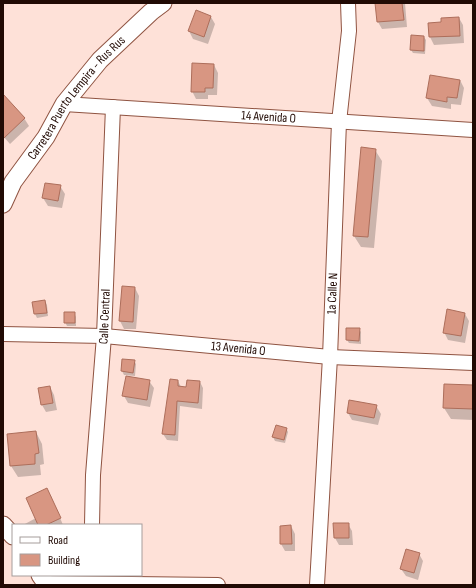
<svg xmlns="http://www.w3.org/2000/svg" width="476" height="588" font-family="'Sofia Sans Condensed',sans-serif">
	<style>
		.shadow { fill: #0003 }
		.building { fill: #d89682; stroke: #ad6e5b }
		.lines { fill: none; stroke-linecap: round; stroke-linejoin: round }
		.minor-casing { stroke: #8f5341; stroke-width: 16 }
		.tertiary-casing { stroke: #8f5341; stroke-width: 19 }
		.minor { stroke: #fff; stroke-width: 14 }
		.tertiary { stroke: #fff; stroke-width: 17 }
		.labels { text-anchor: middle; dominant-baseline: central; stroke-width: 3; stroke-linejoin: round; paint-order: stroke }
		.street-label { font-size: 13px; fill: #210a04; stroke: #fff }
	</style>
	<rect width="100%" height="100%" fill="#fee1d8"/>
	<path class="shadow" d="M 376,3 L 405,3 L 407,27 L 382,29 L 378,22 Z
		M 211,17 L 215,24 L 208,44 L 193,39 L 189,31 Z
		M 459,18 L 463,25 L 464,43 L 434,45 L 430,37 L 429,24 L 442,23 Z
		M 424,37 L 426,40 L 425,54 L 413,53 L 411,50 Z
		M 214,65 L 218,73 L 217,95 L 208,95 L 208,99 L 196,99 L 192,91 Z
		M 431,76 L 460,80 L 464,88 L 461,105 L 451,104 L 451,109 L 432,106 L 427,98 Z
		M 3,102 L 24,118 L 29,126 L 10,144 L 3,136 Z
		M 375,150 L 382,161 L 374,248 L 361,247 L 354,236 Z
		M 60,186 L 65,194 L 62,208 L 48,206 L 43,198 Z
		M 122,288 L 135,288 L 139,296 L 136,329 L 124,329 L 120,321 Z
		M 45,301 L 47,305 L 48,316 L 37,318 L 35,314 L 34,303 Z
		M 74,313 L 76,317 L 76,326 L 67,326 L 65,322 Z
		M 465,314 L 469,321 L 465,343 L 448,340 L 444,332 Z
		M 359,329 L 361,332 L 361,344 L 349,343 L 347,340 Z
		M 123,360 L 134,361 L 136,364 L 135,376 L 124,375 L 122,371 Z
		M 149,381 L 154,388 L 150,407 L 128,403 L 124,396 Z
		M 178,381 L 181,387 L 187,388 L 200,382 L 203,388 L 202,409 L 180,406 L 178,441 L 167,440 L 163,434 Z
		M 473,386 L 473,420 L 451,419 L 444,408 Z
		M 50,387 L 54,395 L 57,410 L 46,412 L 42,405 Z
		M 376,406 L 381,414 L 378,425 L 352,420 L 348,413 Z
		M 286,428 L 288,432 L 285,443 L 275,441 L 273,437 Z
		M 36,432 L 42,444 L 44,464 L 40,465 L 41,475 L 18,477 L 11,466 L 8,435 Z
		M 51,496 L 63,525 L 23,525 L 36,518 Z
		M 348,524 L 352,531 L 353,545 L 339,545 L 335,538 Z
		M 291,526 L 295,534 L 295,551 L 285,551 L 281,544 L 281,527 Z
		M 419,554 L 423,561 L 418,580 L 406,576 L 401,569 Z"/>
	<path class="building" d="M 375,3 L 402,3 L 404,20 L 377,22 Z
		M 196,10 L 211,16 L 204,37 L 188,31 Z
		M 459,17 L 460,36 L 429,37 L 428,23 L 441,22 L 441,18 Z
		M 411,35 L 424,36 L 424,51 L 410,50 Z
		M 192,63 L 214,64 L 213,88 L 205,88 L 205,92 L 191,92 Z
		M 430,75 L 460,80 L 457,98 L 447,97 L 447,102 L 426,98 Z
		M 3,94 L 25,118 L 3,139 Z
		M 361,147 L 376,149 L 368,237 L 353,236 Z
		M 45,183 L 61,185 L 58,201 L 42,198 Z
		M 122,286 L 135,287 L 133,322 L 119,321 Z
		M 45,300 L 47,313 L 34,314 L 32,302 Z
		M 447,309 L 465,313 L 461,336 L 443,333 Z
		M 64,312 L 75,312 L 75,323 L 64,323 Z
		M 346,328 L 360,328 L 359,341 L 346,340 Z
		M 122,359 L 135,360 L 133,373 L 121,371 Z
		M 126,376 L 150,380 L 147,400 L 122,396 Z
		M 170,379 L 178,380 L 178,386 L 186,387 L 187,380 L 200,381 L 198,403 L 177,401 L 175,435 L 162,434 Z
		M 444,384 L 473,385 L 473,409 L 443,408 Z
		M 50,386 L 53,403 L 41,405 L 38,388 Z
		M 349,400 L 377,405 L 374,418 L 347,413 Z
		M 276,425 L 287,428 L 284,440 L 272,437 Z
		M 36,431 L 39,453 L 35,454 L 35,464 L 10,466 L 7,434 Z
		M 47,488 L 61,518 L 46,525 L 38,525 L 26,498 Z
		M 333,523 L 349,523 L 349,538 L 334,538 Z
		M 291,525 L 292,544 L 280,544 L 280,526 Z
		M 406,549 L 420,553 L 414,573 L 400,569 Z"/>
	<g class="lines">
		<defs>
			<g id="minor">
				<path id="s1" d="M 64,104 L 473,130"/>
				<path id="s2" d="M 3,334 L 104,336 L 330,357 L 473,363"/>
				<path id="s3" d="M 92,525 L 93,475 L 104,336 L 113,107"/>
				<path d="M 46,583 L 218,585"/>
				<path id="s4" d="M 317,585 L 330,357 L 339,122 L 349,31 L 348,3"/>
			</g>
			<g id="tertiary">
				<path id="s5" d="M 3,204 L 13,182 L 46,137 L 64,104 L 100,60 L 151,12 L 163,3"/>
				<path d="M 3,525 L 13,536"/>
				<path d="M 40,575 L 47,585"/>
			</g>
		</defs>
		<use href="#minor" class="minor-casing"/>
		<use href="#tertiary" class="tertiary-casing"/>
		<use href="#minor" class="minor"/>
		<use href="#tertiary" class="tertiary"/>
	</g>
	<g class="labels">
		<g class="street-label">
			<text stroke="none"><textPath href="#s5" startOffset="130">Carretera Puerto Lempira - Rus Rus</textPath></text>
			<text stroke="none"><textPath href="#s1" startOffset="205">14 Avenida O</textPath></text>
			<text stroke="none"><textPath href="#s4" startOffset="292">1a Calle N</textPath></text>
			<text stroke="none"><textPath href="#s3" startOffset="209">Calle Central</textPath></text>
			<text stroke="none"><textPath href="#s2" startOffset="236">13 Avenida O</textPath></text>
		</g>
	</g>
	<rect width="476" height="588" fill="none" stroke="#210a04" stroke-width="8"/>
	<rect x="12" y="524" width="130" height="52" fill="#ffffff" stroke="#a69d9b"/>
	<rect x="20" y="537" width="20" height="6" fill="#ffffff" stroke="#a69d9b"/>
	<text x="48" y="544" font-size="12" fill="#210a04">Road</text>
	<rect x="20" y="554" width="20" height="12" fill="#d89682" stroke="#a69d9b"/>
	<text x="48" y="564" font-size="12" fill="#210a04">Building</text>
</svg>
